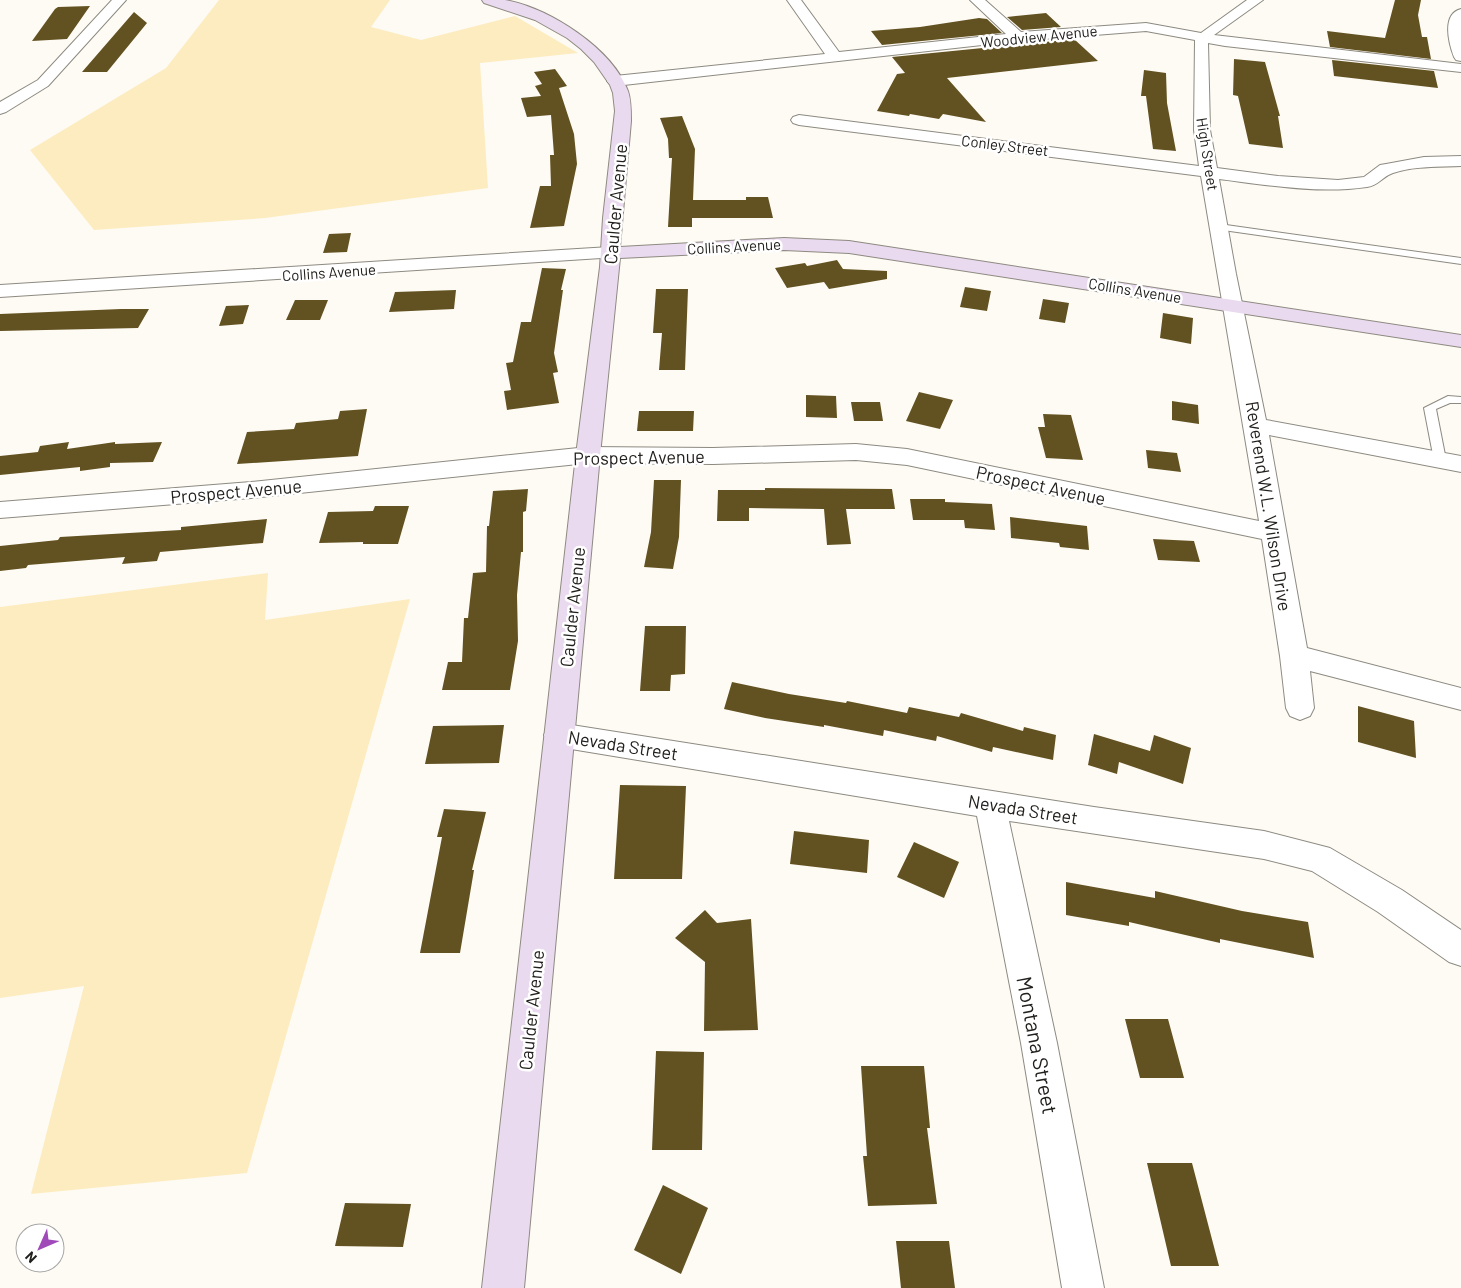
<svg xmlns="http://www.w3.org/2000/svg" width="1461" height="1288" font-family="Barlow,sans-serif">
	<style>
		.green { fill: #fdecbf }
		.building { fill: #635221 }
		.lines { fill: none; stroke-linecap: round; stroke-linejoin: round }
		.lane-casing { stroke: #8d8a81; stroke-width: 2 }
		.street-casing { stroke: #8d8a81; stroke-width: 2 }
		.secondary-casing { stroke: #8d8a81; stroke-width: 2 }
		.lane { fill: #fff; fill-rule: evenodd }
		.street { fill: #fff; fill-rule: evenodd }
		.secondary { fill: #eadaef; fill-rule: evenodd }
		.labels { text-anchor: middle; dominant-baseline: central; stroke-width: 5; stroke-linejoin: round; paint-order: stroke }
		.far-street-label { font-size: 15px; fill: #22201d; stroke: #fff }
		.street-label { font-size: 18px; fill: #22201d; stroke: #fff }
		.near-street-label { font-size: 21px; fill: #22201d; stroke: #fff }
	</style>
	<rect width="100%" height="100%" fill="#fefbf4"/>
	<path class="green" d="M 219,0 L 390,0 L 371,27 L 421,40 L 515,16 L 578,53 L 480,63 L 488,188 L 265,218 L 94,230 L 30,150 L 166,68 Z
		M 268,573 L 265,620 L 410,599 L 247,1173 L 31,1194 L 84,986 L 0,998 L 0,607 Z"/>
	<path class="building" d="M 1395,0 L 1421,0 L 1418,15 L 1422,37 L 1427,37 L 1431,59 L 1330,47 L 1327,31 L 1385,38 Z
		M 90,6 L 67,39 L 32,41 L 55,9 L 58,7 Z
		M 134,12 L 147,23 L 107,72 L 82,72 Z
		M 1046,13 L 1061,27 L 1022,30 L 1007,17 Z
		M 979,18 L 987,19 L 1002,33 L 882,45 L 871,31 L 920,27 Z
		M 1074,39 L 1098,61 L 947,78 L 986,122 L 943,114 L 939,119 L 910,114 L 909,116 L 877,111 L 897,74 L 905,73 L 892,57 Z
		M 1234,59 L 1265,62 L 1280,116 L 1278,116 L 1283,148 L 1249,144 L 1238,96 L 1233,95 Z
		M 1332,60 L 1434,71 L 1438,88 L 1334,76 Z
		M 555,69 L 567,86 L 559,88 L 574,134 L 577,164 L 564,226 L 530,228 L 540,186 L 551,186 L 550,155 L 554,155 L 551,115 L 527,117 L 521,98 L 541,96 L 535,86 L 542,84 L 534,72 Z
		M 1144,70 L 1166,73 L 1167,103 L 1176,151 L 1153,149 L 1146,96 L 1141,96 Z
		M 682,116 L 695,149 L 693,200 L 746,200 L 746,197 L 768,197 L 773,218 L 692,218 L 692,227 L 668,227 L 672,158 L 669,158 L 668,139 L 660,118 Z
		M 351,233 L 347,252 L 323,253 L 329,234 Z
		M 837,260 L 843,269 L 887,271 L 887,279 L 829,289 L 824,282 L 787,288 L 775,268 L 805,263 L 807,266 Z
		M 542,268 L 566,269 L 561,290 L 563,290 L 554,353 L 558,372 L 553,373 L 559,403 L 507,410 L 504,391 L 511,390 L 506,363 L 513,362 L 521,322 L 531,322 Z
		M 965,287 L 991,291 L 987,311 L 960,307 Z
		M 656,289 L 688,289 L 685,370 L 659,370 L 662,333 L 653,333 Z
		M 456,290 L 454,309 L 389,312 L 395,292 Z
		M 1043,299 L 1069,303 L 1065,323 L 1039,319 Z
		M 295,300 L 328,300 L 320,320 L 286,320 Z
		M 249,305 L 243,324 L 219,326 L 226,306 Z
		M 121,309 L 149,309 L 138,328 L 0,331 L 0,314 Z
		M 1163,313 L 1193,318 L 1191,344 L 1160,338 Z
		M 919,392 L 953,400 L 940,429 L 906,421 Z
		M 806,395 L 836,396 L 837,418 L 806,417 Z
		M 1172,401 L 1198,405 L 1199,424 L 1172,420 Z
		M 851,402 L 880,402 L 883,421 L 854,421 Z
		M 367,409 L 358,456 L 237,464 L 247,432 L 294,429 L 296,423 L 338,419 L 340,411 Z
		M 639,411 L 694,411 L 693,431 L 637,431 Z
		M 1043,414 L 1071,415 L 1083,460 L 1046,458 L 1038,427 L 1045,427 Z
		M 69,442 L 67,449 L 115,442 L 115,444 L 162,442 L 153,462 L 110,463 L 110,467 L 80,471 L 80,467 L 0,475 L 0,456 L 38,452 L 40,446 Z
		M 1146,450 L 1177,453 L 1181,472 L 1148,468 Z
		M 654,480 L 681,480 L 679,537 L 673,569 L 644,567 L 651,532 Z
		M 765,488 L 892,489 L 895,509 L 846,509 L 851,544 L 827,545 L 824,509 L 749,508 L 749,521 L 717,521 L 718,490 L 765,490 Z
		M 528,489 L 526,511 L 523,512 L 523,552 L 521,552 L 517,595 L 518,641 L 510,690 L 442,690 L 448,662 L 462,662 L 464,618 L 468,618 L 473,573 L 486,572 L 487,526 L 489,526 L 493,491 Z
		M 910,499 L 945,499 L 945,502 L 992,504 L 995,530 L 965,528 L 964,520 L 913,520 Z
		M 375,506 L 409,506 L 398,544 L 363,544 L 363,542 L 319,543 L 328,512 L 373,511 Z
		M 1010,517 L 1087,526 L 1089,550 L 1060,547 L 1059,543 L 1011,538 Z
		M 267,519 L 263,543 L 160,552 L 157,561 L 122,564 L 125,557 L 28,565 L 26,568 L 0,571 L 0,546 L 58,540 L 60,537 L 181,530 L 181,527 Z
		M 1153,539 L 1194,541 L 1200,562 L 1158,560 Z
		M 645,626 L 686,626 L 685,674 L 671,675 L 670,691 L 640,691 Z
		M 732,682 L 789,694 L 846,703 L 847,701 L 907,713 L 909,707 L 959,717 L 961,713 L 1023,731 L 1024,727 L 1056,735 L 1053,760 L 993,747 L 992,752 L 937,736 L 936,741 L 884,730 L 883,736 L 824,725 L 824,727 L 765,718 L 724,709 Z
		M 1358,706 L 1414,721 L 1416,758 L 1358,742 Z
		M 504,725 L 499,763 L 425,764 L 433,726 Z
		M 1094,734 L 1150,751 L 1154,735 L 1191,748 L 1183,784 L 1119,762 L 1117,774 L 1088,765 Z
		M 620,785 L 686,786 L 682,879 L 614,879 Z
		M 444,809 L 486,812 L 472,870 L 474,870 L 460,953 L 420,953 L 442,837 L 437,837 Z
		M 794,831 L 869,840 L 867,873 L 790,864 Z
		M 914,842 L 959,862 L 944,898 L 897,877 Z
		M 1066,882 L 1155,898 L 1155,891 L 1242,911 L 1308,922 L 1314,958 L 1220,939 L 1220,943 L 1129,922 L 1129,926 L 1066,915 Z
		M 705,910 L 717,923 L 751,919 L 758,1030 L 704,1031 L 705,962 L 675,938 Z
		M 1125,1019 L 1168,1019 L 1184,1078 L 1140,1078 Z
		M 656,1051 L 704,1052 L 702,1150 L 652,1150 Z
		M 861,1066 L 924,1066 L 930,1128 L 927,1128 L 937,1204 L 868,1206 L 863,1156 L 867,1156 Z
		M 1147,1163 L 1192,1163 L 1219,1266 L 1171,1266 Z
		M 663,1185 L 708,1208 L 681,1274 L 634,1250 Z
		M 345,1203 L 411,1204 L 403,1247 L 335,1246 Z
		M 896,1241 L 949,1241 L 955,1288 L 901,1288 Z"/>
	<g class="lines">
		<defs>
			<path id="lane" d="M 1219,224 L 1461,258 L 1461,264 L 1216,229 L 1216,225 Z
				M 1448,396 L 1461,397 L 1461,403 L 1450,403 L 1436,409 L 1446,460 L 1440,464 L 1434,460 L 1424,408 Z"/>
			<path id="street" d="M 112,0 L 126,0 L 48,86 L 6,112 L 0,114 L 0,102 L 38,80 Z
				M 787,0 L 801,0 L 839,52 L 1006,34 L 970,0 L 985,0 L 1021,32 L 1146,23 L 1201,33 L 1247,0 L 1263,0 L 1214,35 L 1461,64 L 1461,72 L 1225,46 L 1208,43 L 1210,130 L 1217,168 L 1278,176 L 1338,180 L 1364,177 L 1380,165 L 1386,164 L 1424,157 L 1461,156 L 1461,166 C 1439,167 1414,166 1393,173 C 1383,176 1378,186 1367,187 C 1318,194 1267,185 1219,179 L 1236,274 L 1266,420 L 1461,456 L 1461,472 L 1269,435 L 1307,648 L 1461,688 L 1461,710 L 1310,671 L 1314,708 L 1310,716 L 1300,720 L 1290,716 L 1286,708 L 1280,656 L 1262,539 L 907,465 L 856,460 L 713,464 L 588,463 L 251,498 L 0,518 L 0,502 L 251,482 L 588,447 L 713,448 L 856,444 L 907,449 L 1259,521 L 1201,176 L 799,125 L 793,123 L 791,120 L 793,117 L 799,115 L 1199,166 L 1194,130 L 1195,40 L 1146,31 L 1018,41 L 615,86 L 610,84 L 607,81 L 610,78 L 615,76 L 825,54 Z
				M 1461,9 L 1461,61 L 1456,60 L 1454,57 C 1449,44 1441,14 1461,9 Z
				M 610,247 L 617,249 L 619,253 L 617,257 L 0,297 L 0,285 Z
				M 559,723 L 1094,807 L 1264,831 L 1330,848 L 1402,890 L 1461,930 L 1461,966 L 1449,962 L 1378,912 L 1312,871 L 1264,859 L 1009,821 L 1057,1043 L 1104,1288 L 1062,1288 L 1021,1043 L 977,816 L 559,747 L 549,744 L 544,735 L 549,726 Z"/>
			<path id="secondary" d="M 482,0 C 490,0 498,0 505,0 C 549,8 612,48 628,91 C 631,100 631,111 631,121 L 620,247 L 784,238 L 849,241 L 1461,335 L 1461,347 L 849,253 L 784,250 L 620,258 L 600,455 L 524,1288 L 482,1288 L 576,455 L 600,267 L 603,218 L 615,111 L 613,93 L 610,85 L 594,62 L 581,49 L 567,38 L 535,20 L 484,3 Z"/>
		</defs>
		<use href="#lane" class="lane-casing"/>
		<use href="#street" class="street-casing"/>
		<use href="#secondary" class="secondary-casing"/>
		<use href="#lane" class="lane"/>
		<use href="#street" class="street"/>
		<use href="#secondary" class="secondary"/>
	</g>
	<g class="labels">
		<g class="far-street-label">
			<text transform="translate(1039 36) rotate(-6)">Woodview Avenue</text>
			<text transform="translate(1005 145) rotate(7)">Conley Street</text>
			<text transform="translate(1208 154) rotate(81)">High Street</text>
			<text transform="translate(734 246) rotate(-3)">Collins Avenue</text>
			<text transform="translate(329 272) rotate(-4)">Collins Avenue</text>
			<text transform="translate(1135 290) rotate(9)">Collins Avenue</text>
		</g>
		<g class="street-label">
			<text transform="translate(615 204) rotate(-85)">Caulder Avenue</text>
			<text transform="translate(639 457) rotate(-1)">Prospect Avenue</text>
			<text transform="translate(1041 485) rotate(12)">Prospect Avenue</text>
			<text transform="translate(236 491) rotate(-5)">Prospect Avenue</text>
			<text transform="translate(1269 506) rotate(81)">Reverend W.L. Wilson Drive</text>
			<text transform="translate(572 607) rotate(-84)">Caulder Avenue</text>
			<text transform="translate(623 745) rotate(9)">Nevada Street</text>
			<text transform="translate(1023 809) rotate(9)">Nevada Street</text>
			<text transform="translate(531 1010) rotate(-84)">Caulder Avenue</text>
		</g>
		<g class="near-street-label">
			<text transform="translate(1038 1045) rotate(79)">Montana Street</text>
		</g>
	</g>
	<g transform="translate(40 1248) rotate(225)"><circle r="24" fill="#ffffff" stroke="#a7a6a5"/>
	<path d="M0-4L9 19L0 12L-9 19Z" fill="#9f4ab8"/>
	<text y="-8" font-size="14" font-weight="bold" text-anchor="middle" fill="#22201d">N</text>
	</g>
</svg>
